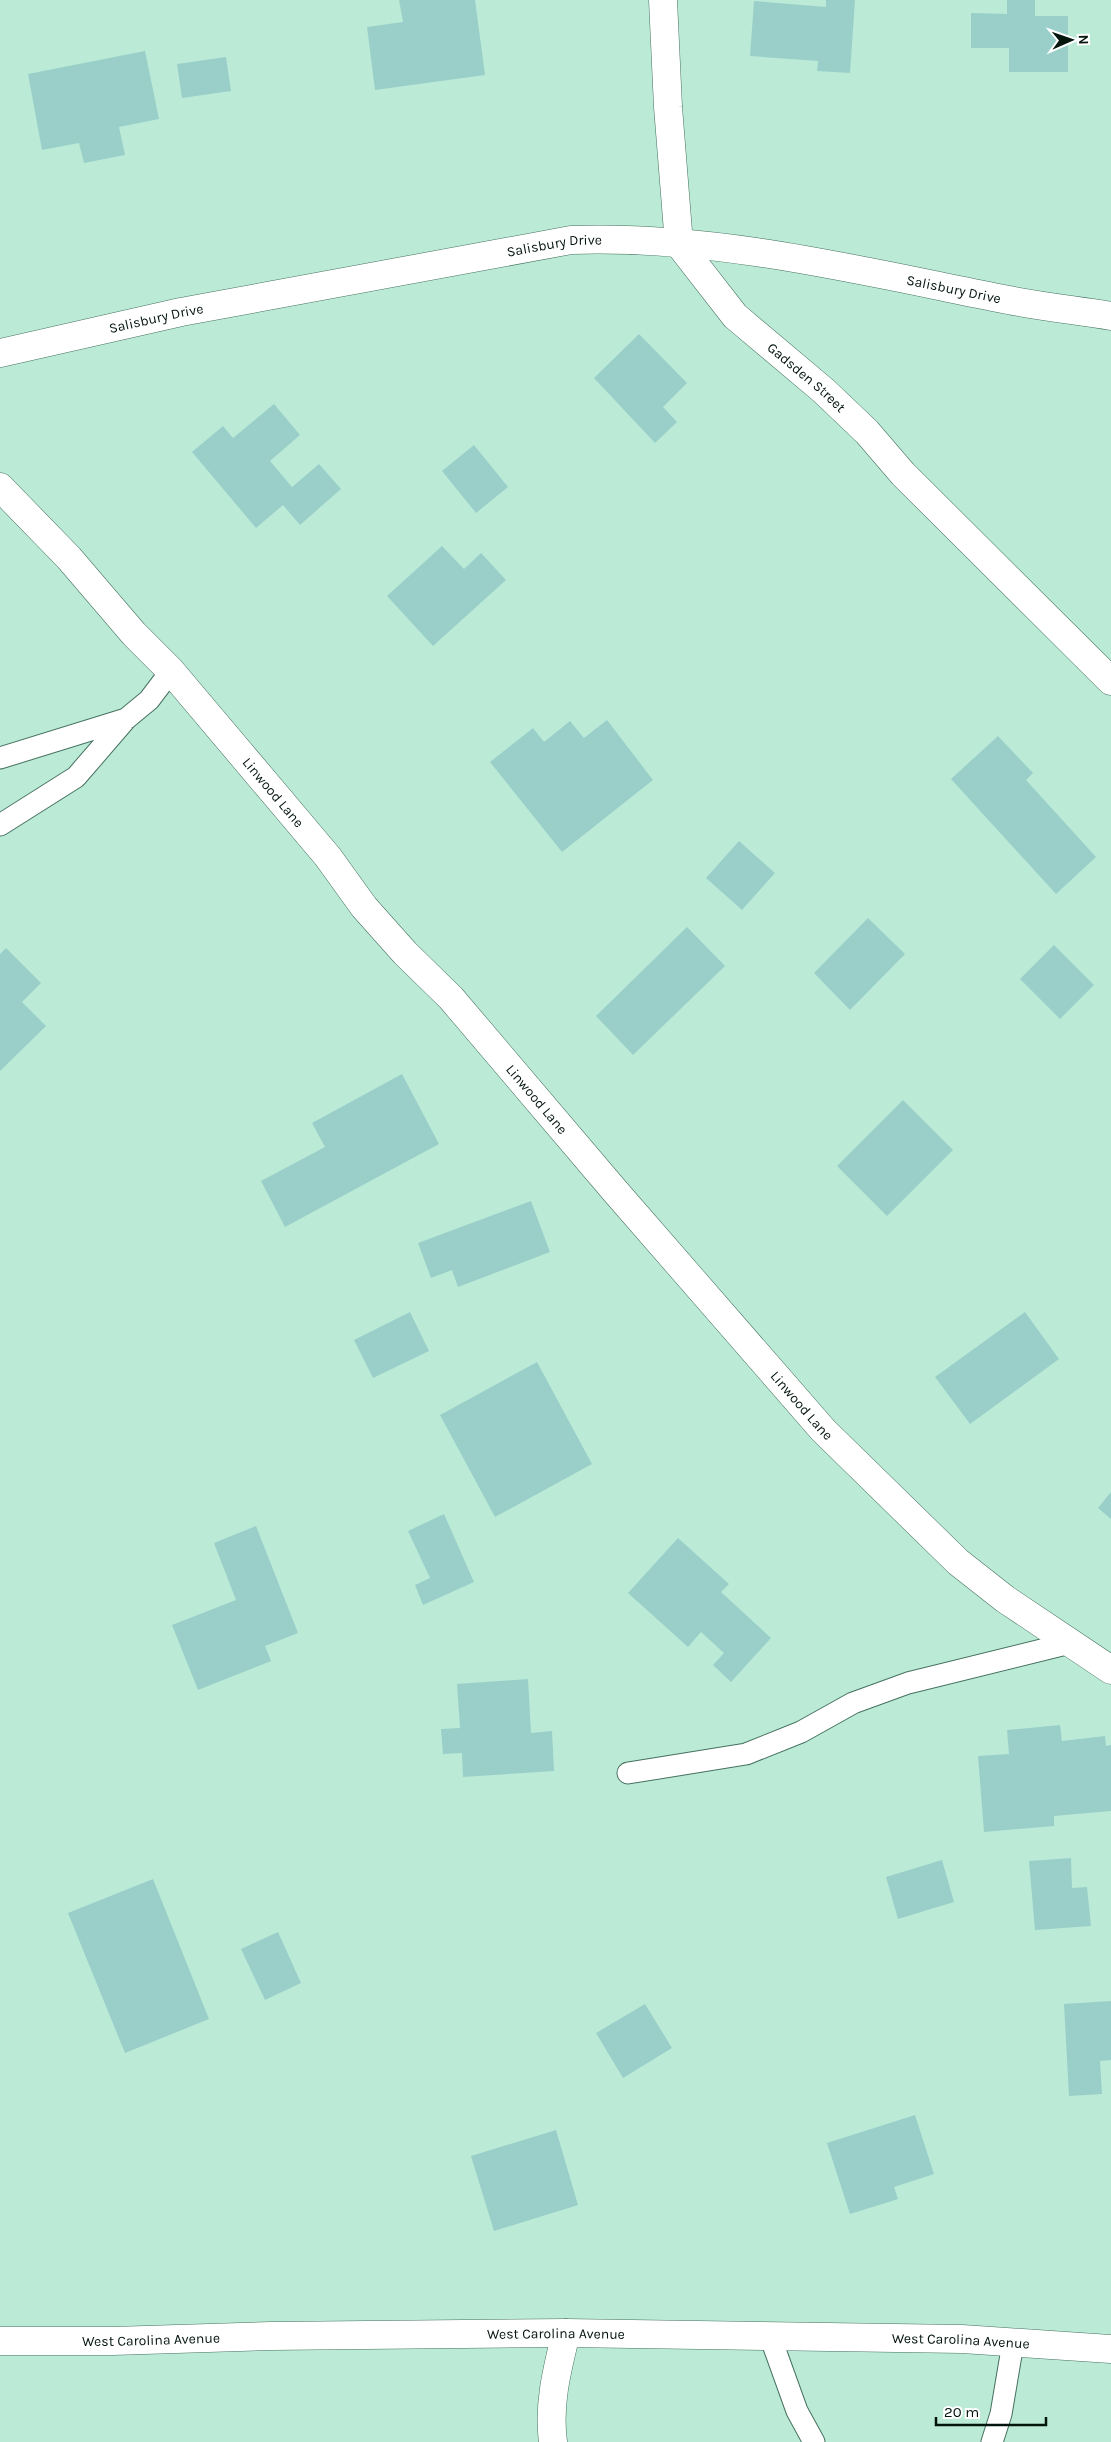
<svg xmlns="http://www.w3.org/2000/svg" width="1111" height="2442" font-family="Karla,sans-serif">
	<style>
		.building { fill: #9acfc9 }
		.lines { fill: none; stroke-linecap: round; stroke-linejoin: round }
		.lane-casing { stroke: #467160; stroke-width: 23 }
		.street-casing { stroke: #467160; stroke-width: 29 }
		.lane { stroke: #fff; stroke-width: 21 }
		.street { stroke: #fff; stroke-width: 28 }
		.labels { text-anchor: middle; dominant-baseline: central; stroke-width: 4; stroke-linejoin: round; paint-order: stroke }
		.street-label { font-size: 14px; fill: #04150e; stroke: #fff }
	</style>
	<rect width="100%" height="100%" fill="#bbebd7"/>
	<path class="building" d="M 399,0 L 475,0 L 485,75 L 375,90 L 367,27 L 403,22 Z
		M 826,0 L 855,0 L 850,73 L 817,71 L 818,61 L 750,56 L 754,1 L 826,7 Z
		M 1007,0 L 1035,0 L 1035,16 L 1068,16 L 1068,72 L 1009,72 L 1009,48 L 971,48 L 971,13 L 1007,14 Z
		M 145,51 L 159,119 L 119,127 L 125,155 L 84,163 L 79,143 L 42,150 L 28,74 Z
		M 226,57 L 231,91 L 182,98 L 177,64 Z
		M 639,334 L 687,383 L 663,407 L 677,422 L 655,443 L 594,378 Z
		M 274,404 L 300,435 L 270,461 L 292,487 L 319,464 L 341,489 L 300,525 L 283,505 L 256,528 L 192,452 L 223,426 L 233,438 Z
		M 474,445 L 508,487 L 476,513 L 442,471 Z
		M 442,546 L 464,569 L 481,553 L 506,580 L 433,646 L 387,596 Z
		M 607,720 L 653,780 L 562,852 L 490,762 L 533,728 L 544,742 L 570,721 L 584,738 Z
		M 998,736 L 1033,773 L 1026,780 L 1096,857 L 1056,894 L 951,779 Z
		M 739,841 L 775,873 L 742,910 L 706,878 Z
		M 868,918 L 905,954 L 850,1010 L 814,973 Z
		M 687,927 L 725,966 L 633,1055 L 596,1016 Z
		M 1054,945 L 1094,985 L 1060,1019 L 1020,979 Z
		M 6,948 L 41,983 L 22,1002 L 46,1026 L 0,1071 L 0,954 Z
		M 402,1074 L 439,1144 L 285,1227 L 261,1181 L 325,1147 L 312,1123 Z
		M 903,1100 L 953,1150 L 887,1216 L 837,1166 Z
		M 531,1201 L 550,1252 L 458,1287 L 452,1270 L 431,1278 L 418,1243 Z
		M 410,1312 L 429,1351 L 373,1378 L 354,1340 Z
		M 1025,1312 L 1059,1359 L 970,1424 L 935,1377 Z
		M 537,1362 L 592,1464 L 495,1517 L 440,1415 Z
		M 1111,1492 L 1111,1519 L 1098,1508 Z
		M 444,1514 L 474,1582 L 423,1605 L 415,1585 L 430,1578 L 408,1531 Z
		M 256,1526 L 298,1633 L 265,1646 L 271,1661 L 198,1690 L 172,1625 L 236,1600 L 214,1543 Z
		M 678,1538 L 729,1584 L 721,1592 L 771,1638 L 731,1682 L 713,1665 L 724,1653 L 701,1632 L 688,1647 L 628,1593 Z
		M 528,1679 L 531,1733 L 552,1731 L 554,1771 L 463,1777 L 462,1753 L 443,1754 L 441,1729 L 460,1728 L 457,1684 Z
		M 1060,1725 L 1062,1741 L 1105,1736 L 1106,1746 L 1111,1745 L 1111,1811 L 1054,1816 L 1054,1826 L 984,1832 L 978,1756 L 1009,1754 L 1007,1730 Z
		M 1071,1858 L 1072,1888 L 1087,1887 L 1091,1926 L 1035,1930 L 1029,1861 Z
		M 942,1860 L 954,1902 L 898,1919 L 886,1877 Z
		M 153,1879 L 209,2019 L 125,2053 L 68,1913 Z
		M 278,1932 L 301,1983 L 265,2000 L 241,1949 Z
		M 1111,2001 L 1111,2060 L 1100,2061 L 1102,2094 L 1069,2096 L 1064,2004 Z
		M 645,2004 L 672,2048 L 623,2078 L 596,2033 Z
		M 915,2115 L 934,2174 L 894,2187 L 898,2199 L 850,2214 L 827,2143 Z
		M 556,2130 L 578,2205 L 494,2231 L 471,2156 Z"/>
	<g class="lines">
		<defs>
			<path id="lane" d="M 0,758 L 126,719
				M 0,825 L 76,777 L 126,719 L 149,700 L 171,671
				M 628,1773 L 746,1754 L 801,1732 L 853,1703 L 908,1683 L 1070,1643
				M 770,2336 L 797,2411 L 814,2442
				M 992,2442 L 1001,2414 L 1013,2343"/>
			<g id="street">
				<path id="s1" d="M 663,0 L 668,107 L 679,244 L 735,316 L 824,391 L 867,432 L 903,474 L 1111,681"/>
				<path id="s2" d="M 0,353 L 181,312 L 571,240 C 715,235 858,270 998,298 C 1036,306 1074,310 1111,316"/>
				<path id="s3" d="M 0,487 L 69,558 L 134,634 L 171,671 L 328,857 L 364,907 L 405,953 L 451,998 L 615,1191 L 823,1430 L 958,1562 L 1005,1599 L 1111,1670"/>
				<path id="s4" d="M 0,2341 L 113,2341 L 271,2336 L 566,2333 L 962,2339 L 1111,2349"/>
				<path d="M 553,2442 C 548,2404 557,2370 566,2333"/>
			</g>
		</defs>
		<use href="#lane" class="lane-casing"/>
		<use href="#street" class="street-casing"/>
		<use href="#lane" class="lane"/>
		<use href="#street" class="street"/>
	</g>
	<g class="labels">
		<g class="street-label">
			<text stroke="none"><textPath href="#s2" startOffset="565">Salisbury Drive</textPath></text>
			<text stroke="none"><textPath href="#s2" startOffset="969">Salisbury Drive</textPath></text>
			<text stroke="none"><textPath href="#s2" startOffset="160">Salisbury Drive</textPath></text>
			<text stroke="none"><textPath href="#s1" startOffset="430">Gadsden Street</textPath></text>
			<text stroke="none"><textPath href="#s3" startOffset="410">Linwood Lane</textPath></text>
			<text stroke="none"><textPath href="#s3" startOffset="815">Linwood Lane</textPath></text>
			<text stroke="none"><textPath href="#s3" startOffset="1220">Linwood Lane</textPath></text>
			<text stroke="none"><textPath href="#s4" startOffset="556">West Carolina Avenue</textPath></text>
			<text stroke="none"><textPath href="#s4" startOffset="151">West Carolina Avenue</textPath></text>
			<text stroke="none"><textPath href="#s4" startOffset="961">West Carolina Avenue</textPath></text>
		</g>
	</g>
	<g transform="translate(1071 40) rotate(88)" stroke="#ffffff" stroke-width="4" paint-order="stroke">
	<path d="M0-4L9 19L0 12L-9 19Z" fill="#04150e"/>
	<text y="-8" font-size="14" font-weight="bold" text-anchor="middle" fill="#04150e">N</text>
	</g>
	<path d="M936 2417v8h110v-8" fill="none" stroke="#04150e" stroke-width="2.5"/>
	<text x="944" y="2417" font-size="15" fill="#04150e" stroke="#ffffff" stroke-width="4" paint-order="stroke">20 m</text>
</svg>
